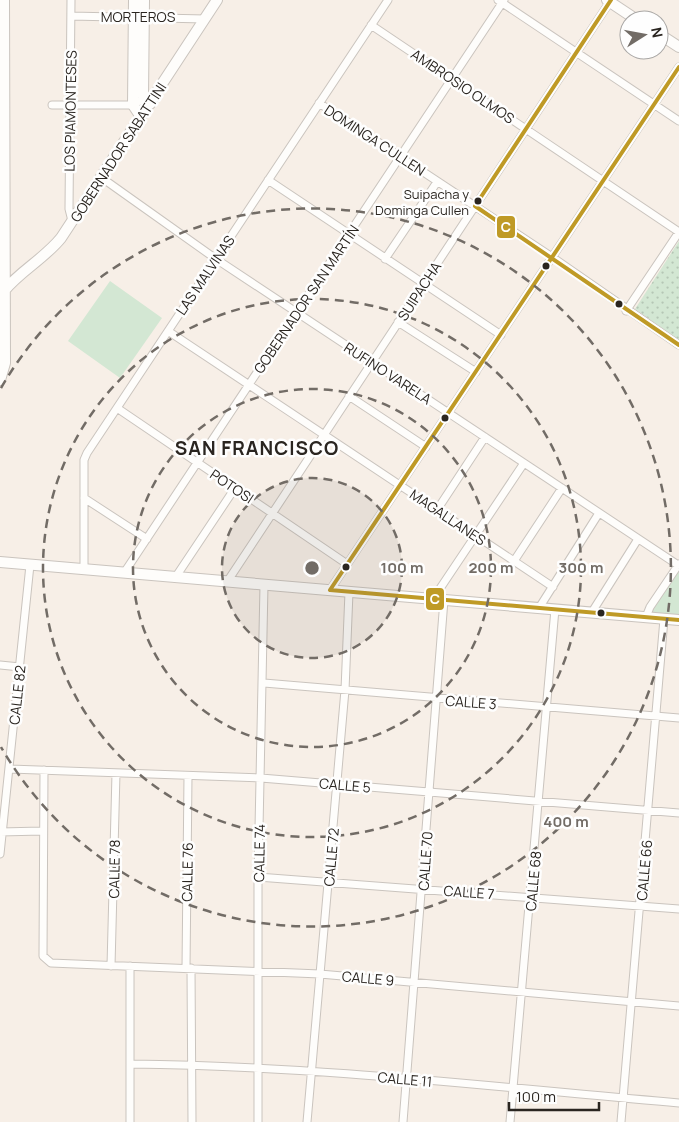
<svg xmlns="http://www.w3.org/2000/svg" width="679" height="1122" font-family="Manrope,sans-serif">
	<style>
		.park { fill: url(#park-dots) }
		.pitch { fill: #d3e7d3 }
		.lines { fill: none; stroke-linecap: round; stroke-linejoin: round }
		.street-casing { stroke: #cac4be; stroke-width: 9 }
		.secondary-casing { stroke: #cac4be; stroke-width: 12 }
		.street { stroke: #fefdfb; stroke-width: 7 }
		.secondary { stroke: #fefdfb; stroke-width: 10 }
		.bus-1-casing { stroke: #fefefe; stroke-width: 8 }
		.bus-1 { stroke: #bf9a26; stroke-width: 4 }
		.ring { fill: none; stroke: #726c66; stroke-width: 2.5; stroke-dasharray: 9 6 }
		.bus-dot { fill: #2a2520; stroke: #fefefe; stroke-width: 2 }
		.labels { text-anchor: middle; dominant-baseline: central; stroke-width: 5; stroke-linejoin: round; paint-order: stroke }
		.bus-label { font-size: 13px; fill: #2a2520; stroke: #fefefe; text-anchor: end }
		.street-label { font-size: 14px; fill: #2a2520; stroke: #fefefe }
		.district-label { font-size: 19px; font-weight: bold; letter-spacing: 1px; fill: #2a2520; stroke: #fefefe }
		.centre { fill: #726c66; stroke: #fefefe; stroke-width: 2.5 }
		.ring-label { font-size: 15px; text-anchor: middle; font-weight: bold; fill: #726c66; stroke: #fefefe; stroke-width: 5; stroke-linejoin: round; paint-order: stroke }
		.line-badge { stroke: #fefefe; stroke-width: 2 }
		.badge-label { font-size: 14px; text-anchor: middle; font-weight: bold; fill: #fff }
	</style>
	<defs>
		<pattern id="park-dots" width="8" height="8" patternUnits="userSpaceOnUse" patternTransform="scale(1.25)"><rect width="8" height="8" fill="#d3e7d3"/><path d="M2 2h.1M6 6h.1" fill="none" stroke="#b5c6b5" stroke-width="1.8" stroke-linecap="round"/></pattern>
	</defs>
	<rect width="100%" height="100%" fill="#f7efe7"/>
	<path class="park" d="M 679,241 L 679,340 L 635,309 Z"/>
	<path class="pitch" d="M 110,281 L 162,318 L 120,378 L 68,341 Z
		M 679,567 L 679,620 L 646,617 Z"/>
	<g class="lines">
		<defs>
			<path id="street" d="M 71,0 L 69,209 L 72,221
				M 498,0 L 679,121
				M 71,16 L 205,19
				M 371,25 L 679,232
				M 319,103 L 552,257 L 679,345
				M 52,105 L 133,105 L 144,98
				M 102,178 L 216,259 L 678,565
				M 268,180 L 501,335
				M 385,259 L 437,182
				M 626,311 L 679,232
				M 398,322 L 476,372
				M 168,331 L 553,587
				M 349,396 L 426,447
				M 117,408 L 347,564
				M 84,498 L 147,539
				M 437,510 L 485,437
				M 514,561 L 562,488
				M 84,570 L 84,460 L 87,453 L 388,0
				M 124,573 L 504,0
				M 175,578 L 235,488
				M 227,582 L 611,0
				M 330,590 L 679,67
				M 433,599 L 524,463
				M 539,608 L 599,513
				M 592,612 L 638,539
				M 646,617 L 650,607 L 679,564
				M 0,665 L 20,667
				M 264,683 L 679,718
				M 10,769 L 261,778 L 679,813
				M 44,770 L 43,956 L 51,963 L 320,974 L 679,1006
				M 0,832 L 42,831
				M 0,854 L 30,565
				M 258,877 L 679,909
				M 111,966 L 116,773
				M 186,968 L 188,776
				M 191,968 L 192,1122
				M 130,1064 C 313,1066 496,1087 679,1103
				M 130,1122 L 130,966
				M 258,1122 L 258,877 L 264,585
				M 307,1122 L 345,690 L 349,592
				M 403,1122 L 444,600
				M 510,1122 L 555,609
				M 621,1122 L 664,619"/>
			<path id="secondary" d="M 134,0 L 133,105 L 141,117
				M 144,0 L 143,96 L 150,104
				M 607,0 L 637,20
				M 659,34 L 679,47
				M 4,291 C 20,271 44,259 61,238 L 217,0
				M 0,380 L 5,363 L 4,0
				M 0,562 L 679,620"/>
		</defs>
		<use href="#street" class="street-casing"/>
		<use href="#secondary" class="secondary-casing"/>
		<use href="#street" class="street"/>
		<use href="#secondary" class="secondary"/>
		<defs>
			<path id="bus-1" d="M 611,0 L 475,206 L 679,345
				M 679,67 L 330,590 L 679,620"/>
		</defs>
		<use href="#bus-1" class="bus-1-casing"/>
		<use href="#bus-1" class="bus-1"/>
	</g>
	<circle cx="312" cy="568" r="90" fill="#726c66" fill-opacity=".12"/>
	<g class="ring">
		<circle cx="312" cy="568" r="90"/>
		<circle cx="312" cy="568" r="179"/>
		<circle cx="312" cy="568" r="269"/>
		<path d="M1 388A359 359 0 1 1 1 747"/>
	</g>
	<g class="bus-dot">
		<circle cx="478" cy="201" r="4.5"/>
		<circle cx="546" cy="266" r="4.5"/>
		<circle cx="619" cy="304" r="4.5"/>
		<circle cx="445" cy="418" r="4.5"/>
		<circle cx="346" cy="567" r="4.5"/>
		<circle cx="601" cy="613" r="4.5"/>
	</g>
	<g class="labels">
		<g class="bus-label">
			<text x="469" y="194">Suipacha y<tspan x="469" dy="16">Dominga Cullen</tspan></text>
		</g>
		<g class="street-label">
			<text x="138" y="16">MORTEROS</text>
			<text transform="translate(463 86) rotate(34)">AMBROSIO OLMOS</text>
			<text transform="translate(70 111) rotate(-89)">LOS PIAMONTESES</text>
			<text transform="translate(375 140) rotate(33)">DOMINGA CULLEN</text>
			<text transform="translate(118 152) rotate(-57)">GOBERNADOR SABATTINI</text>
			<text transform="translate(205 275) rotate(-56)">LAS MALVINAS</text>
			<text transform="translate(419 291) rotate(-57)">SUIPACHA</text>
			<text transform="translate(306 299) rotate(-56)">GOBERNADOR SAN MARTÍN</text>
			<text transform="translate(388 373) rotate(33)">RUFINO VARELA</text>
			<text transform="translate(232 486) rotate(34)">POTOSI</text>
			<text transform="translate(448 517) rotate(34)">MAGALLANES</text>
			<text transform="translate(17 695) rotate(-84)">CALLE 82</text>
			<text transform="translate(471 702) rotate(4)">CALLE 3</text>
			<text transform="translate(345 785) rotate(5)">CALLE 5</text>
			<text transform="translate(259 853) rotate(-89)">CALLE 74</text>
			<text transform="translate(331 857) rotate(-85)">CALLE 72</text>
			<text transform="translate(425 861) rotate(-86)">CALLE 70</text>
			<text transform="translate(114 869) rotate(-89)">CALLE 78</text>
			<text transform="translate(644 870) rotate(-85)">CALLE 66</text>
			<text transform="translate(187 872) rotate(-89)">CALLE 76</text>
			<text transform="translate(533 881) rotate(-85)">CALLE 68</text>
			<text transform="translate(469 892) rotate(4)">CALLE 7</text>
			<text transform="translate(368 978) rotate(5)">CALLE 9</text>
			<text transform="translate(405 1079) rotate(5)">CALLE 11</text>
		</g>
		<g class="district-label">
			<text x="257" y="448">SAN FRANCISCO</text>
		</g>
	</g>
	<circle cx="312" cy="568" r="8" class="centre"/>
	<g class="ring-label">
		<text x="402" y="573">100 m</text>
		<text x="491" y="573">200 m</text>
		<text x="581" y="573">300 m</text>
		<text x="566" y="827">400 m</text>
	</g>
	<g class="line-badge">
		<rect x="496" y="215" width="20" height="24" rx="5" fill="#bf9a26"/>
		<rect x="425" y="587" width="20" height="24" rx="5" fill="#bf9a26"/>
	</g>
	<g class="badge-label">
		<text x="506" y="232">C</text>
		<text x="435" y="604">C</text>
	</g>
	<g transform="translate(644 35) rotate(79)"><circle r="24" fill="#fefefe" stroke="#a9a7a5"/>
	<path d="M0-4L9 19L0 12L-9 19Z" fill="#726c66"/>
	<text y="-8" font-size="14" font-weight="bold" text-anchor="middle" fill="#2a2520">N</text>
	</g>
	<path d="M509 1102v8h90v-8" fill="none" stroke="#2a2520" stroke-width="2.5"/>
	<text x="516" y="1102" font-size="15" fill="#2a2520" stroke="#fefefe" stroke-width="4" paint-order="stroke">100 m</text>
</svg>
